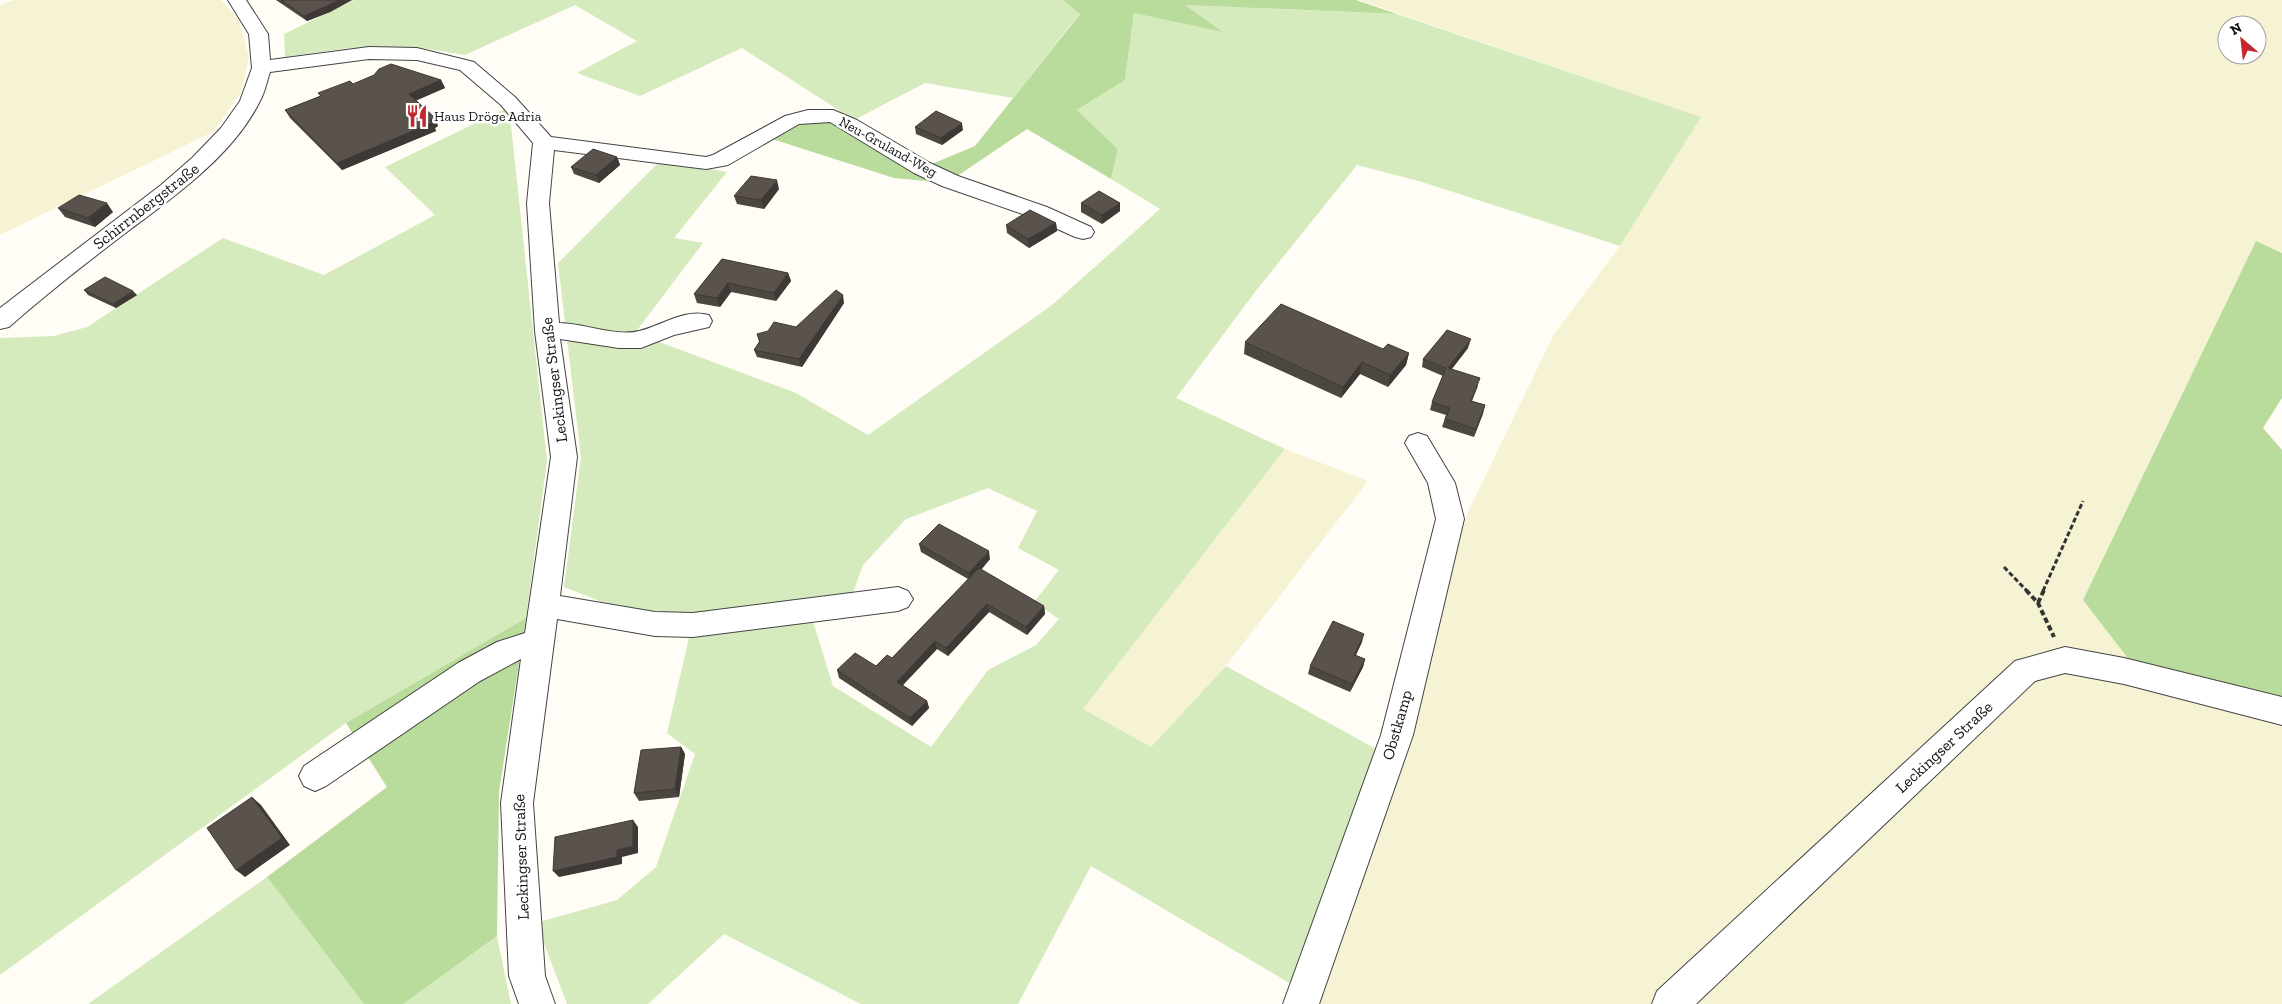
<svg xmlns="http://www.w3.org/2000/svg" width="2282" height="1004" font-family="'Zilla Slab',serif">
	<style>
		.farmland { fill: #f6f3d4; fill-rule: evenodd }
		.green { fill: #d5ebbd }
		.forest { fill: #b9dc9c }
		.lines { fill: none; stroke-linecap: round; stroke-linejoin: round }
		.minor-casing { stroke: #444; stroke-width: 2 }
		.path-far1 { stroke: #333; stroke-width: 3; stroke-dasharray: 5 2.5; stroke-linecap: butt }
		.path { stroke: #333; stroke-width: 4; stroke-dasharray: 5.5 3; stroke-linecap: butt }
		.minor { fill: #fff; fill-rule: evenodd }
		.wall { fill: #4d4742 }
		.shaded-wall { fill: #3f3936 }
		.building { fill: #5a524d; stroke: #3f3936 }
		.labels { text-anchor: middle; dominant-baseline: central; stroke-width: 5; stroke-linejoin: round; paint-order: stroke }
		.far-poi-label { font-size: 14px; fill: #111; stroke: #fff; text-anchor: start }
		.far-street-label { font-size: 14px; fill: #111; stroke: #fff }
		.street-label { font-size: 16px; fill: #111; stroke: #fff }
	</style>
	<rect width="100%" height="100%" fill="#fffdf5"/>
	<path class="farmland" d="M 14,0 L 221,0 L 238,18 L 249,57 L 241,92 L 213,132 L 0,235 L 0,5 Z
		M 1359,0 L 2282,0 L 2282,253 L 2256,241 L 2083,600 L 2282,715 L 2282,1004 L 1317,1004 L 1468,512 L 1554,334 L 1620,246 L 1700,117 ZM 2227,25 L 2257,25 L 2257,55 L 2227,55 Z
		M 1285,449 L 1368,481 L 1226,666 L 1151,747 L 1082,709 Z"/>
	<path class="green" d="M 354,0 L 1063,0 L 1080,13 L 1013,98 L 925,83 L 854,120 L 742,48 L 640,96 L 577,73 L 637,41 L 575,5 L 465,55 L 416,47 L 349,48 L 285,57 L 284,34 Z
		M 1184,5 L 1397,14 L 1701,117 L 1620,246 L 1422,182 L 1357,165 L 1255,292 L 1176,398 L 1285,449 L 1083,709 L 1151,747 L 1226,666 L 1385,754 L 1298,988 L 1091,866 L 1018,1004 L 861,1004 L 724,934 L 648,1004 L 567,1004 L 536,923 L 617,900 L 656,867 L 695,754 L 667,733 L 690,633 L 811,615 L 833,686 L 931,747 L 988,670 L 1036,645 L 1059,619 L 1034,602 L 1059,570 L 1018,548 L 1037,511 L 988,488 L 906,519 L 863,565 L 852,595 L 714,617 L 643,618 L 564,587 L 581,457 L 558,263 L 661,160 L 727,172 L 674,238 L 703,243 L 635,333 L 796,393 L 868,435 L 1052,305 L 1160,209 L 1111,179 L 1118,149 L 1077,110 L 1125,80 L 1134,13 L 1222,31 Z
		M 509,107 L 547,461 L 526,618 L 346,723 L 0,975 L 0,338 L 54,336 L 87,327 L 223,238 L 324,275 L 435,215 L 385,167 Z
		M 267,877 L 364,1004 L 88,1004 Z
		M 497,936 L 511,1004 L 403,1004 Z"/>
	<path class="forest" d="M 1063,0 L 1356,0 L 1397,14 L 1185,5 L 1223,32 L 1134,13 L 1125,80 L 1077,110 L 1118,149 L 1111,179 L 1027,129 L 947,183 L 894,178 L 769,138 L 794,123 L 834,123 L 915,171 L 975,146 L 1080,14 Z
		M 2256,241 L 2282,253 L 2282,398 L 2263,428 L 2282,450 L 2282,705 L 2144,679 L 2083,600 Z
		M 526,618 L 499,792 L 497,936 L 403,1004 L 364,1004 L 267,877 L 387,787 L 346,723 Z"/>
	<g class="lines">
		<defs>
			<path id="minor" d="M 228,0 L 246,0 L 268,34 L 270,60 L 369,47 L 417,48 L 474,62 L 515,97 L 551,137 L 706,157 L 713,155 L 785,116 L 808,110 L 833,110 L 857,120 L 930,163 L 958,176 L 1047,207 L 1091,227 L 1094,232 L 1091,237 L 1083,239 L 1075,237 L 1031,217 L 942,186 L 914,173 L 830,122 L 799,124 L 728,165 L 706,169 L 554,150 L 549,203 L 559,323 C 583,323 616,337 639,331 C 661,326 684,308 709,315 L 712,321 L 709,327 L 674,335 L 641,348 L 619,348 L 560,339 L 577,457 L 560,596 L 655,612 L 693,613 L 898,587 L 908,591 L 913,599 L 908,607 L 898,611 L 693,637 L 655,636 L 557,619 L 533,803 L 545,976 L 555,1004 L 519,1004 L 509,976 L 501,803 L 521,659 L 480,681 L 326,786 L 315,791 L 304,786 L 299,776 L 304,766 L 458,663 L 497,642 L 525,633 L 551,457 L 535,331 L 527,203 L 533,143 L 501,105 L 460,70 L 417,60 L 369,59 L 270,72 C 267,81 265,92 260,101 C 232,158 168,201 119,238 C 81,267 44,296 9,327 L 0,329 L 0,308 L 161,185 L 192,158 L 221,128 L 240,101 L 252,68 L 249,34 Z
				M 1418,433 L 1427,436 L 1455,483 L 1464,519 L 1413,735 L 1319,1004 L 1283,1004 L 1381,735 L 1436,519 L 1428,483 L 1405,443 L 1409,436 Z
				M 2065,647 L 2124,658 L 2282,697 L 2282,725 L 2124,684 L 2065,673 L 2035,681 L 1696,1004 L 1652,1004 L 1657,991 L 2015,661 Z"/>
		</defs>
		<use href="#minor" class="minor-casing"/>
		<path class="path-far1" d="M 2004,567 L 2027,591
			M 2043,591 L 2083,501"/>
		<path class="path" d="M 2026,590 L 2038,603 L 2054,637
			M 2038,603 L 2044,590"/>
		<use href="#minor" class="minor"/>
	</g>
	<path class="wall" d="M 276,0 L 352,0 L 330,12 L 307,21 Z
		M 441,80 L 445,88 L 416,100 L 435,118 L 438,126 L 435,128 L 436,131 L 342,170 L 290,118 L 285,110 L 320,96 L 318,93 Z
		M 915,127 L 963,130 L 942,145 L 916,134 Z
		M 617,157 L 620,165 L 599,183 L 574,174 L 571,167 Z
		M 779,189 L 764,209 L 737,204 L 734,196 Z
		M 1081,203 L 1120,211 L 1102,224 L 1081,212 Z
		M 58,208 L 113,212 L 95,227 L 65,217 Z
		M 1056,223 L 1057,231 L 1029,248 L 1007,233 L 1006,225 Z
		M 722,259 L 788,273 L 791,281 L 776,301 L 731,292 L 720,307 L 697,303 L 694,294 Z
		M 84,290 L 137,295 L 116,308 L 88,295 Z
		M 844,303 L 802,367 L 757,357 L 754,350 L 759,342 L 757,334 L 796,327 Z
		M 1245,342 L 1383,349 L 1409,353 L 1406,365 L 1388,387 L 1360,374 L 1341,398 L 1244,354 Z
		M 1468,348 L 1452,369 L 1478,386 L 1472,401 L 1485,405 L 1474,437 L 1442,427 L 1446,415 L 1430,410 L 1432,402 L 1443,376 L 1422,367 L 1423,359 Z
		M 919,544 L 990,559 L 981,570 L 1044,606 L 1045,614 L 1027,635 L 989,612 L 948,656 L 937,649 L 903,685 L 927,701 L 929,708 L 912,726 L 839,678 L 837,670 L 876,666 L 892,658 L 968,579 L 921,552 Z
		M 1362,642 L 1356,655 L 1365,659 L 1363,667 L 1350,692 L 1308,674 L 1310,666 Z
		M 681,747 L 685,754 L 679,797 L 639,801 L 634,793 Z"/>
	<path class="shaded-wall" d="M 339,0 L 352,0 L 330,12 L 307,21 L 304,16 Z
		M 441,80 L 445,88 L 413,102 L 409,94 Z
		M 435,118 L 438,126 L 435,128 L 436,131 L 342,170 L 337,163 Z
		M 962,123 L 963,130 L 942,145 L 941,138 Z
		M 617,157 L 620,165 L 599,183 L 596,175 Z
		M 777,180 L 779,189 L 764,209 L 761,200 Z
		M 107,203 L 113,212 L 95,227 L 88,218 Z
		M 1120,203 L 1120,211 L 1102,224 L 1102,215 Z
		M 1056,223 L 1057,231 L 1029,248 L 1028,239 Z
		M 788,273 L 791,281 L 776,301 L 774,293 Z
		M 728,283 L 731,292 L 720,307 L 717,298 Z
		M 133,291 L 137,295 L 116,308 L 113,304 Z
		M 843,295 L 844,303 L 802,367 L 799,359 Z
		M 1471,339 L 1468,348 L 1446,376 L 1448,368 Z
		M 1409,353 L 1406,365 L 1388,387 L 1390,375 Z
		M 1362,362 L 1360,374 L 1341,398 L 1343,387 Z
		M 1485,405 L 1483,414 L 1474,437 L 1476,429 Z
		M 989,551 L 990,559 L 971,581 L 969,573 Z
		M 987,604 L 989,612 L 948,656 L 946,648 Z
		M 1044,606 L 1045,614 L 1027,635 L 1026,627 Z
		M 1364,634 L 1362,642 L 1352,663 L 1354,655 Z
		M 935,641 L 937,649 L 899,689 L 897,682 Z
		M 1365,659 L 1363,667 L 1350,692 L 1352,684 Z
		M 927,701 L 929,708 L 912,726 L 910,718 Z
		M 681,747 L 685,754 L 679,797 L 675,789 Z
		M 252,797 L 261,805 L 290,845 L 245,877 L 236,870 Z
		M 633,820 L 638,827 L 638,853 L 622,857 L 622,864 L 559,877 L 553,871 L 617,850 Z"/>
	<path class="building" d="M 281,0 L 339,0 L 327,6 L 304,16 Z
		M 391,64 L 441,80 L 409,94 L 435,118 L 430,120 L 432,123 L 337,163 L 285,110 L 321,96 L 318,93 L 350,81 L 353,84 L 374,75 L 379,69 Z
		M 936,111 L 962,123 L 941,138 L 915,127 Z
		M 593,149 L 617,157 L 596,175 L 571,167 Z
		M 751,176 L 777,180 L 761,200 L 734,196 Z
		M 1099,191 L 1120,203 L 1102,215 L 1081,203 Z
		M 79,195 L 107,203 L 88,218 L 58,208 Z
		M 1030,210 L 1056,223 L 1028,239 L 1006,225 Z
		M 722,259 L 788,273 L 774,293 L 728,283 L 717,298 L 694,294 Z
		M 105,277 L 133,291 L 113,304 L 84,290 Z
		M 836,290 L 843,295 L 799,359 L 754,350 L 760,341 L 757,334 L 768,331 L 774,322 L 796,327 Z
		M 1281,304 L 1383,349 L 1388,344 L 1409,353 L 1390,375 L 1362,362 L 1343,387 L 1245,342 Z
		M 1447,330 L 1471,339 L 1448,368 L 1480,378 L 1471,401 L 1485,405 L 1476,429 L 1445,419 L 1450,408 L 1432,402 L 1446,368 L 1423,359 Z
		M 939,524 L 989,551 L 969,573 L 919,544 Z
		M 979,568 L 1044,606 L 1026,627 L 987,604 L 946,648 L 935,641 L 897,682 L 927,701 L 910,718 L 837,670 L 855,653 L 876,666 L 887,655 L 892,658 Z
		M 1333,621 L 1364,634 L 1354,655 L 1365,659 L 1352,684 L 1310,666 Z
		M 681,747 L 675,789 L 634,793 L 641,750 Z
		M 252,797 L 282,838 L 236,870 L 207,828 Z
		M 633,820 L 633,846 L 617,850 L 617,857 L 553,871 L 555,837 Z"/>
	<defs>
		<symbol id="restaurant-bare" viewBox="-9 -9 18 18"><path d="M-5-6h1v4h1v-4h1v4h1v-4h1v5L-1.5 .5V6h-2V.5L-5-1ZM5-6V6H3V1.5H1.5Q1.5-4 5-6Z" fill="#c4262e" stroke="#fff" stroke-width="2.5" paint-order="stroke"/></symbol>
	</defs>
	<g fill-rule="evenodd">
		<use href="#restaurant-bare" x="401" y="100" width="32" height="32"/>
	</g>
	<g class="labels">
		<g class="far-poi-label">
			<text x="434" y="116">Haus Dröge Adria</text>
		</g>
		<g class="far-street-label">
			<text transform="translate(888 147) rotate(29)">Neu-Gruland-Weg</text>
		</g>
		<g class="street-label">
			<text transform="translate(146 206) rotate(-38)">Schirrnbergstraße</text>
			<text transform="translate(554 380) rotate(-97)">Leckingser Straße</text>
			<text transform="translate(1397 725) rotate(-74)">Obstkamp</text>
			<text transform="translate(1944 747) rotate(-43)">Leckingser Straße</text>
			<text transform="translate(521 857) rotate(-92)">Leckingser Straße</text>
		</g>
	</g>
	<g transform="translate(2242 40) rotate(332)"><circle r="24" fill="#ffffff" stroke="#a0a0a0"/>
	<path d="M0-4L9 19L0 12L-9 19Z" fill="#c4262e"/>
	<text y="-8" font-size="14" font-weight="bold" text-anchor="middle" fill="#111111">N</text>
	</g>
</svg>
